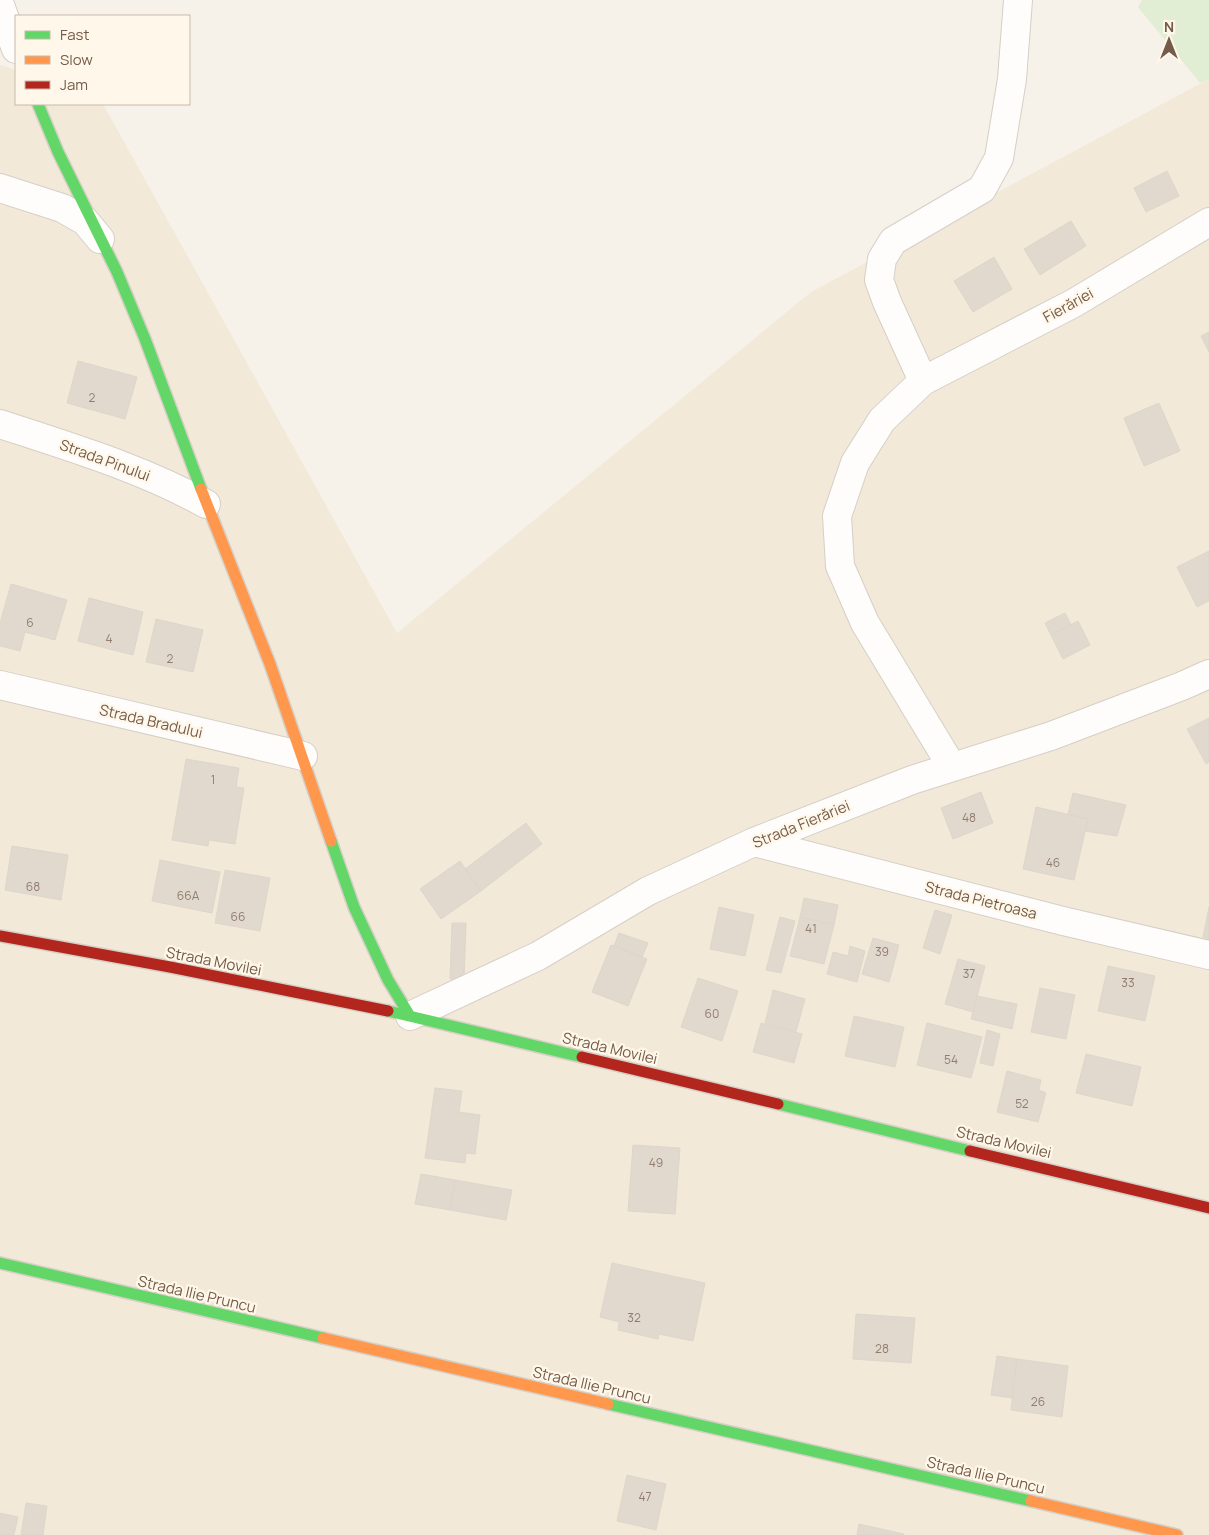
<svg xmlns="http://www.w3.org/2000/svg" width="1209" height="1535" font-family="Manrope,sans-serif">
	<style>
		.residential { fill: #f2e9d9 }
		.green { fill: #e1eed4 }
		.building { fill: #e1d8ce; stroke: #dfd6cb }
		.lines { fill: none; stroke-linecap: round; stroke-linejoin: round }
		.street-casing { stroke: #d5cfc6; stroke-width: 30 }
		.fast-casing { stroke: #d6cfc6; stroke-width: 14 }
		.slow-casing { stroke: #d6cfc6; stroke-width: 14 }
		.jam-casing { stroke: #d6cfc6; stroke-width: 14 }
		.street { stroke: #fefdfc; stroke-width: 28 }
		.fast { stroke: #63d668; stroke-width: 11 }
		.slow { stroke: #ff974d; stroke-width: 11 }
		.jam { stroke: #b3261e; stroke-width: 11 }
		.labels { text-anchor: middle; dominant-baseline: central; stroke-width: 4.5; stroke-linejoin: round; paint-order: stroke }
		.number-label { font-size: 12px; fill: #927d6d }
		.street-label { font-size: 15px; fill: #755b49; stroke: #fff8ea }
	</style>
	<rect width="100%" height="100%" fill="#f6f2e9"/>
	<path class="residential" d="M 0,65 L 16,70 L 16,104 L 103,104 L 397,633 L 811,292 L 1209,79 L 1209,1535 L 0,1535 Z"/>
	<path class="green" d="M 1142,0 L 1209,0 L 1209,79 L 1200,83 L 1138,7 Z"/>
	<path class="building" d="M 1167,171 L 1179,196 L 1146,212 L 1134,188 Z
		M 1071,221 L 1086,246 L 1040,275 L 1024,249 Z
		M 994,257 L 1012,289 L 973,312 L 954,281 Z
		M 1209,332 L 1209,352 L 1201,336 Z
		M 78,361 L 137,377 L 125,419 L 67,403 Z
		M 1159,403 L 1180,451 L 1144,466 L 1124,418 Z
		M 1209,551 L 1209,601 L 1197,607 L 1177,567 Z
		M 11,584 L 67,600 L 55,640 L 25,632 L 20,651 L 0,646 L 0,623 Z
		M 89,598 L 143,612 L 133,655 L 78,641 Z
		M 1065,613 L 1071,625 L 1051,635 L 1045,623 Z
		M 156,619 L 203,630 L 193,672 L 146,662 Z
		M 1078,621 L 1090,645 L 1063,659 L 1051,635 Z
		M 1209,718 L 1209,762 L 1206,764 L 1187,729 Z
		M 186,759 L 239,768 L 236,787 L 244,788 L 235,844 L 209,840 L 208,846 L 172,840 Z
		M 981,792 L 993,823 L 953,839 L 941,808 Z
		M 1073,793 L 1126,805 L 1117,836 L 1085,831 L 1088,819 L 1068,814 Z
		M 1036,807 L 1088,819 L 1074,880 L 1023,869 Z
		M 526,823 L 542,844 L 481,891 L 465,869 Z
		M 12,846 L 68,855 L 61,900 L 5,890 Z
		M 160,860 L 220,872 L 212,913 L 152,901 Z
		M 460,861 L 481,891 L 441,919 L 420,889 Z
		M 225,870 L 270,878 L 260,931 L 215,923 Z
		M 804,898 L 838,905 L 834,925 L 800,917 Z
		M 719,907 L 754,915 L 745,956 L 710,949 Z
		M 1209,907 L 1209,939 L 1203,937 Z
		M 935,910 L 952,915 L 940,954 L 923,948 Z
		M 780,917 L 795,921 L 781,973 L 766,970 Z
		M 800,917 L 834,925 L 824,964 L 790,956 Z
		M 452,923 L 466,923 L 464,980 L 450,979 Z
		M 619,933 L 648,943 L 642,957 L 614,946 Z
		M 873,938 L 899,945 L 889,982 L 862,974 Z
		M 611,945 L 647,959 L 628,1006 L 592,992 Z
		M 850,946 L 865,951 L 857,982 L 827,974 L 833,952 L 848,956 Z
		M 958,959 L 985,966 L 973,1012 L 945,1004 Z
		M 1108,966 L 1155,976 L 1145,1021 L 1098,1011 Z
		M 698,978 L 738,991 L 722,1041 L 681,1027 Z
		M 1040,988 L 1075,995 L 1066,1039 L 1031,1032 Z
		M 773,990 L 805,999 L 796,1032 L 765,1023 Z
		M 977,996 L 1017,1004 L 1012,1029 L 971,1019 Z
		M 854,1016 L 904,1027 L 895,1067 L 845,1056 Z
		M 761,1023 L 802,1034 L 794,1063 L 753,1052 Z
		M 927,1023 L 982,1037 L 971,1078 L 917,1065 Z
		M 987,1030 L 1000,1034 L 993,1066 L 980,1063 Z
		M 1086,1054 L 1141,1067 L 1132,1106 L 1076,1093 Z
		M 1007,1071 L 1041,1080 L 1039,1090 L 1046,1093 L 1038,1122 L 997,1112 Z
		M 435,1088 L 462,1091 L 459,1112 L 480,1115 L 475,1154 L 466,1153 L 465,1163 L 425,1158 Z
		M 633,1145 L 680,1148 L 675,1214 L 628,1211 Z
		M 421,1174 L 455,1180 L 450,1210 L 415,1204 Z
		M 455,1180 L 512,1190 L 506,1220 L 450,1210 Z
		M 612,1263 L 705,1283 L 693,1341 L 659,1334 L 658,1339 L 618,1330 L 619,1322 L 600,1317 Z
		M 856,1314 L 915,1318 L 911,1363 L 853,1359 Z
		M 997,1356 L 1017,1359 L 1012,1398 L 991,1395 Z
		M 1017,1359 L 1068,1366 L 1062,1417 L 1011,1410 Z
		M 627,1475 L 666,1484 L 656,1530 L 617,1521 Z
		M 26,1503 L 47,1506 L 43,1535 L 21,1535 Z
		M 0,1513 L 18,1517 L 14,1535 L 0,1535 Z
		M 859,1524 L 904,1534 L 904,1535 L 857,1535 Z"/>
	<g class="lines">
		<defs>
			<path id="street" d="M 0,5 L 16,49
				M 0,188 L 62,208 L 85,221 L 100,239
				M 923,381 L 887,302 L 879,280 L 882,259 L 893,241 L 982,189 L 999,158 L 1012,79 L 1018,0
				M 0,424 C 70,447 141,468 206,504
				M 0,685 L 303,756
				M 952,767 L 865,623 L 840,566 L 837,516 L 855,463 L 882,420 L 923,381 L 1074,303 L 1209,222
				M 754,842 L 1063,921 L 1209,955
				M 410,1016 L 538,956 L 648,891 L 754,842 L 912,780 L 1051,736 L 1182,686 L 1209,674"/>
			<path id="fast" d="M 38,104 L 58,152 L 117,272 L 145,339 L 201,489
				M 331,841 L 354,907 L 388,980 L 410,1016
				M 388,1011 L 582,1057
				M 778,1104 L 970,1151
				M 0,1263 L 323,1338
				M 608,1404 L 1031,1501"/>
			<path id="slow" d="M 201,489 L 270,664 L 331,841
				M 323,1338 L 608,1404
				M 1031,1501 L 1177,1535"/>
			<path id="jam" d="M 0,936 L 170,967 L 388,1011
				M 582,1057 L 778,1104
				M 970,1151 L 1209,1208"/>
		</defs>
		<use href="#street" class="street-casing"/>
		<use href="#fast" class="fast-casing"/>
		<use href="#slow" class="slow-casing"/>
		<use href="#jam" class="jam-casing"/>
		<use href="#street" class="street"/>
		<use href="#fast" class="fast"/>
		<use href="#slow" class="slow"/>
		<use href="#jam" class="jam"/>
	</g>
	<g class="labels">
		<g class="number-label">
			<text x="92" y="397">2</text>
			<text x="30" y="622">6</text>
			<text x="109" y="638">4</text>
			<text x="170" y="658">2</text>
			<text x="213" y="779">1</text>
			<text x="969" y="817">48</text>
			<text x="1053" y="862">46</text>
			<text x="33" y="886">68</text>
			<text x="188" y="895">66A</text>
			<text x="238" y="916">66</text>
			<text x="811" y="928">41</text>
			<text x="882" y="951">39</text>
			<text x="969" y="973">37</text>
			<text x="1128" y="982">33</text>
			<text x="712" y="1013">60</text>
			<text x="951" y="1059">54</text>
			<text x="1022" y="1103">52</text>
			<text x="656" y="1162">49</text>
			<text x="634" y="1317">32</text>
			<text x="882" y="1348">28</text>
			<text x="1038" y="1401">26</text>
			<text x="645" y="1496">47</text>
		</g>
		<g class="street-label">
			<text transform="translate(1068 305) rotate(-29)">Fierăriei</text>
			<text transform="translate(105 460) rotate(20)">Strada Pinului</text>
			<text transform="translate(151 721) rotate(13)">Strada Bradului</text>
			<text transform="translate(801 824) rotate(-22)">Strada Fierăriei</text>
			<text transform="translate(981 900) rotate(14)">Strada Pietroasa</text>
			<text transform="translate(214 961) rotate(11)">Strada Movilei</text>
			<text transform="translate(610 1048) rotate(13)">Strada Movilei</text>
			<text transform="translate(1004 1142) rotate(13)">Strada Movilei</text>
			<text transform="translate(197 1294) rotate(13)">Strada Ilie Pruncu</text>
			<text transform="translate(592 1385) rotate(13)">Strada Ilie Pruncu</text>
			<text transform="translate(986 1475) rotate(13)">Strada Ilie Pruncu</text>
		</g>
	</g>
	<rect x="15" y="15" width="175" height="90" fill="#fff8ea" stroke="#c8b9aa"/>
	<rect x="25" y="31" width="25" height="8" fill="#63d668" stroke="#c8b9aa"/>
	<text x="60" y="40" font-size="15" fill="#755b49">Fast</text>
	<rect x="25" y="56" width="25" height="8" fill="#ff974d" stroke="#c8b9aa"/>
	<text x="60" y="65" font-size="15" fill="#755b49">Slow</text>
	<rect x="25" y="81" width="25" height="8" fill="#b3261e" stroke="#c8b9aa"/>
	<text x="60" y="90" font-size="15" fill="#755b49">Jam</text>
	<g transform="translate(1169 40)" stroke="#fff8ea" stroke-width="4" paint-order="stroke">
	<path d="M0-4L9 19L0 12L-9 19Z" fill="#755b49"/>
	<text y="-8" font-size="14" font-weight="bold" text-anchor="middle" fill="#755b49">N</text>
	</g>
</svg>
